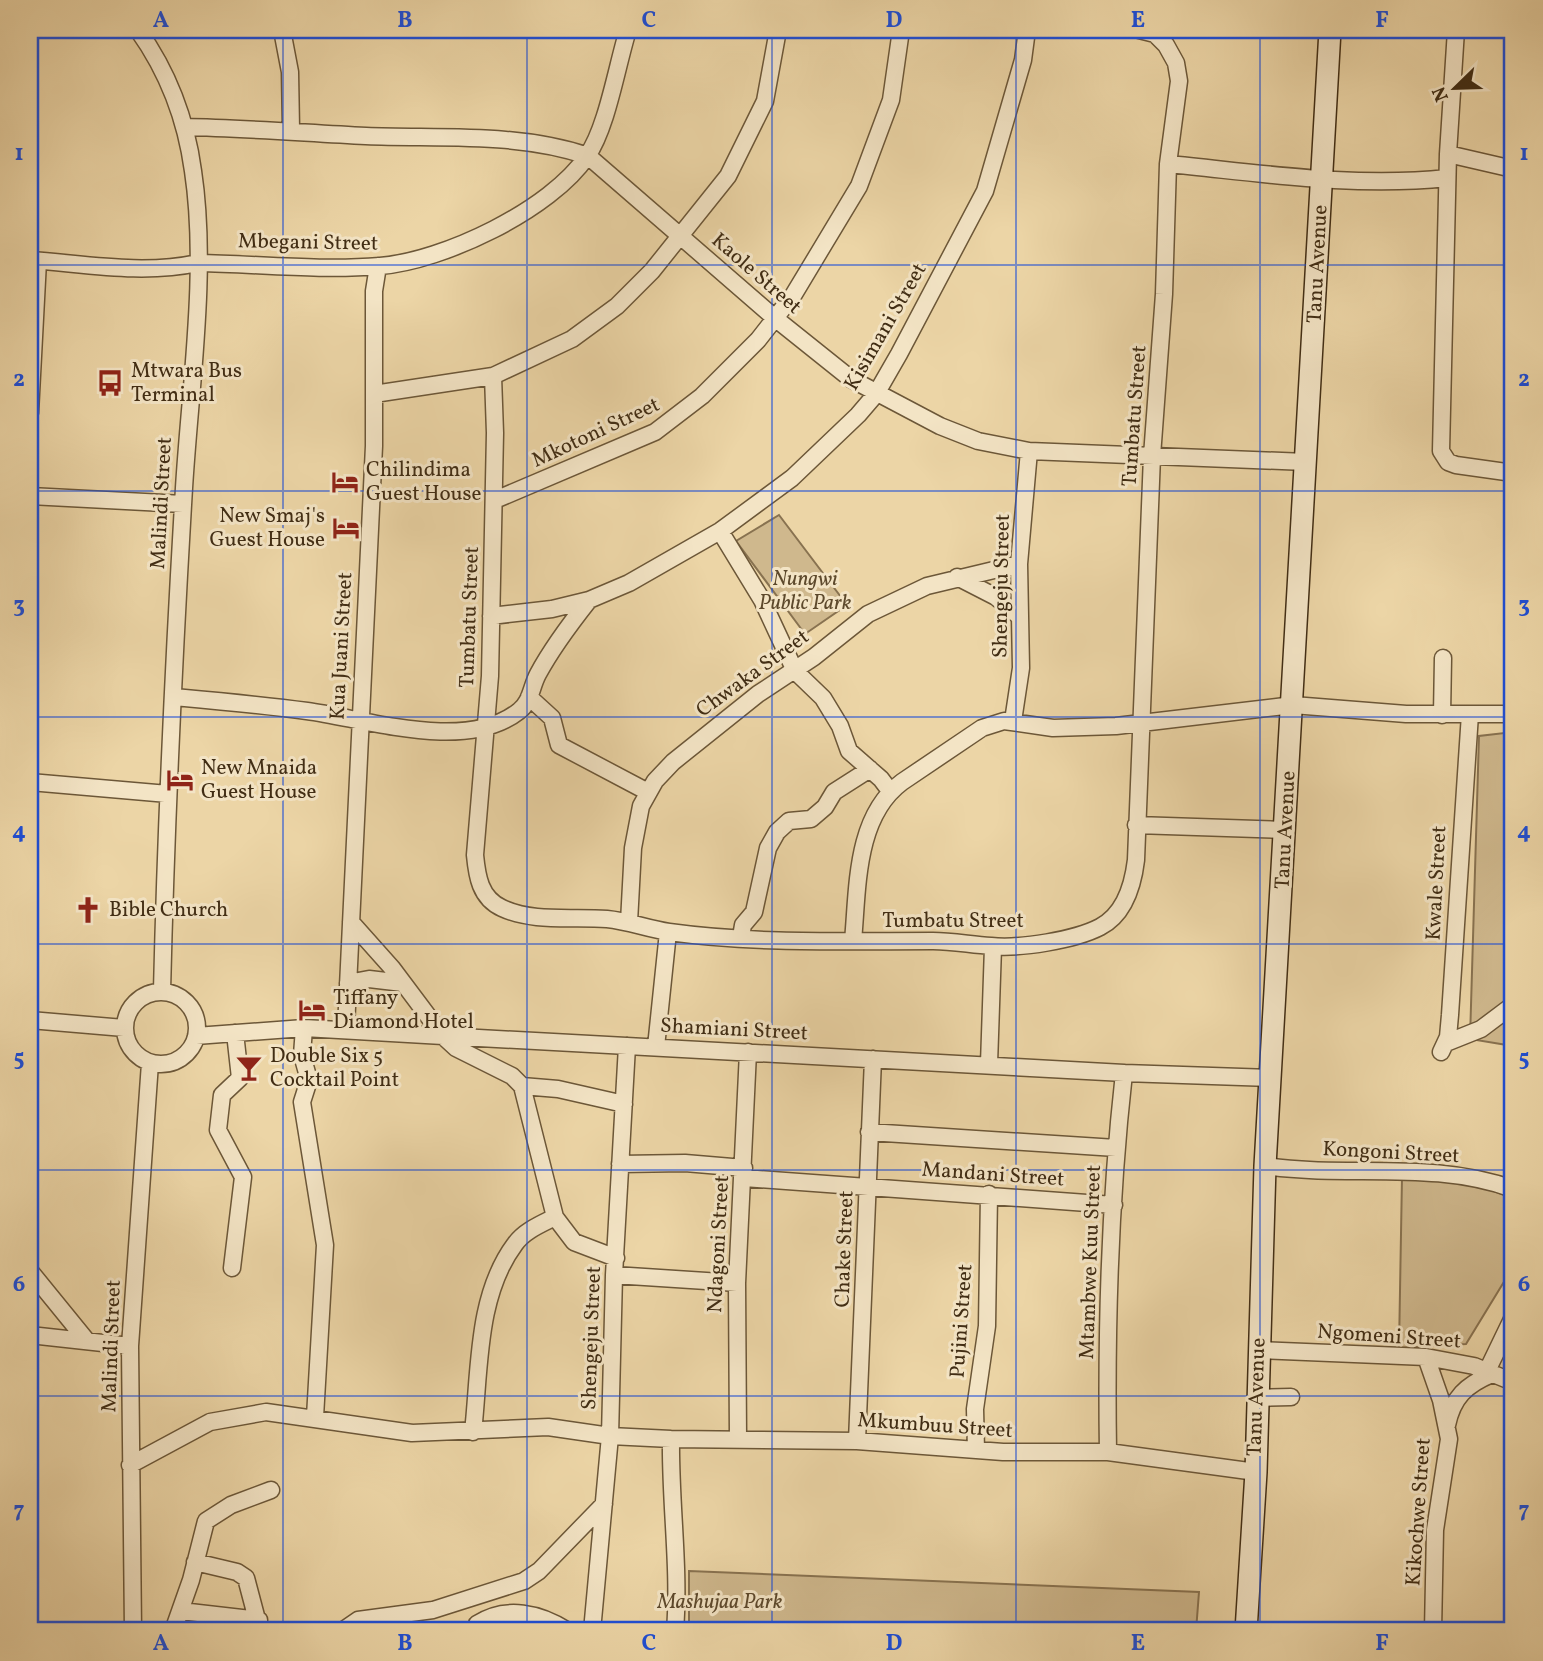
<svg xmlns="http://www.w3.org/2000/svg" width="1543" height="1661" font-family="Vollkorn,serif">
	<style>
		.green { fill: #cfb88d; stroke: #887250; stroke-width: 2 }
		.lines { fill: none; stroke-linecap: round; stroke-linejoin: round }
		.street-casing { stroke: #6c5738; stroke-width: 19 }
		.secondary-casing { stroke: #412d14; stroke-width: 24 }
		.street { stroke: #f3e4c5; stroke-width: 16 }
		.secondary { stroke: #f3e4c5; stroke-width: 21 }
		.grid { fill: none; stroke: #1d4ed8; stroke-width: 2; stroke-opacity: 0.55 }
		.labels { text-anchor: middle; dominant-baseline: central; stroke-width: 6; stroke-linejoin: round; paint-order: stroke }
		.street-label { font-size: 21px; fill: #412d14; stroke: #f3e4c5 }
		.poi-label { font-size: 21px; fill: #412d14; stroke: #f3e4c5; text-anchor: start }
		.park-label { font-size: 21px; font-style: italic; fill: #5d492c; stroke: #f3e4c5 }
		.neatline { fill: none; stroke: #1d4ed8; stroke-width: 2.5 }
		.grid-label { font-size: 23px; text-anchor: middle; font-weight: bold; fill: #1d4ed8 }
	</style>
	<rect width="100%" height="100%" fill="#ecd5a6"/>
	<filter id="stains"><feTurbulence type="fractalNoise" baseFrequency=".00286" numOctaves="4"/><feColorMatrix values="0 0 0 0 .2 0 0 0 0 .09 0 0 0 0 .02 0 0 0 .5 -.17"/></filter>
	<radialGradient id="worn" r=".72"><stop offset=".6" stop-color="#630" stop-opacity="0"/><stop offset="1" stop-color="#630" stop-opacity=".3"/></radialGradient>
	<path class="green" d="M 779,515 L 847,605 L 805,634 L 736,541 Z
		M 1513,732 L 1513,1046 L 1470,1039 L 1479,736 Z
		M 1402,1177 L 1463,1180 L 1513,1198 L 1513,1267 L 1466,1344 L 1399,1348 Z
		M 689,1571 L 1199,1592 L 1196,1631 L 689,1631 Z"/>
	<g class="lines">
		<defs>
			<path id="street" d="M 138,30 C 168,72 186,119 193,171 C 208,270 190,388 184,488 C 174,656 166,823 162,991
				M 282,30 L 290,72 L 291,129
				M 1456,30 L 1448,154 L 1441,451 L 1448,462 L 1456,465 L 1513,473
				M 184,127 C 245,128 305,133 366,136 C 438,139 518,132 588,156 L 776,319 L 851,379 L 940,426 L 978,441 L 1029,451 L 1306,462
				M 1448,154 L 1513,169
				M 1168,164 C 1261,173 1354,188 1447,178
				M 30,260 C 86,264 142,275 198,263 C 258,264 320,271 380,266 C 443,261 551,210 587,156 C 607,128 617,65 628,30
				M 493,376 L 495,433 L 490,676 L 475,855 C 477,876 480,898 502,908 C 534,923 573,916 607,919 C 628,921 648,929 669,932 C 756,944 846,941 933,941 C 953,941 972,945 991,946 C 1020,949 1075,940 1100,927 C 1125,914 1133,885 1136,860 L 1152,456 L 1164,294 L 1168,164 L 1179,81 L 1176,63 L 1166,45 L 1155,34 L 1139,30
				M 374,394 L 493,376 L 572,339 L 617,306 L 652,271 L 728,176 L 765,101 L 778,30
				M 30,413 L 38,261
				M 30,496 L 183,504
				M 495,500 L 655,432 L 702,396 L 758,340 L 794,294 L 859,186 L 891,100 L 901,30
				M 720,531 L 762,600 L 795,671 L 823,698 L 840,726 L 849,751 L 881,779 L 890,791
				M 957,577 L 996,597 L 1020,617
				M 491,616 L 552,609 L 589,600 L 629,583 L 720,531 L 792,478 L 858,415 L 876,394 L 899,354 L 985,191 L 1023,60 L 1027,30
				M 174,697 C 218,701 263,705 307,711 C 367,719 466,753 519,711 C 531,702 531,687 538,674 C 552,648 570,624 589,600
				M 529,697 L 552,718 L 559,745 L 648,792
				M 1442,715 L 1443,658
				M 1013,721 L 1021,668 L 1019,564 L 1029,451
				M 30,782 L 168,794
				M 1136,825 L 1285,830
				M 351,922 L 392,968 L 443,1036 L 456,1048 L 512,1076 L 522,1086 L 555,1217 L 574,1242 L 616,1258
				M 629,922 L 633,848 L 641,806 L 655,781 L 673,762 L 758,694 L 814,657 L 868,614 L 927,586 L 1019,564
				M 741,937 L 743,925 L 754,912 L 768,848 L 777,832 L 789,821 L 811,819 L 825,807 L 834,792 L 870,769
				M 853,941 C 858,887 855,817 902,782 L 982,728 L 1004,721 L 1053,728 L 1116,726 L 1293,705 L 1406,714 L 1513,714
				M 348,983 L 369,979 L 403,983
				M125 1028a36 36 0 1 1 72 0a36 36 0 1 1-72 0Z
				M 30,1020 L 124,1028
				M 304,1028 L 302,1055 L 309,1080 L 302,1102 L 325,1245 L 315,1417
				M 346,1028 L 374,446 L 374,291 L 378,266
				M 196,1036 L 304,1028 L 443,1036 L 1124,1073 L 1271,1078
				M 1446,1043 L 1481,1029 L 1513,1005
				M 656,1047 L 668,932
				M 1441,1052 L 1448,1037 L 1450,1015 L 1470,714
				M 989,1064 L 993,947
				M 522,1086 L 558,1089 L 624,1104
				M 869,1132 L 1116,1148
				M 620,1164 L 685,1163 L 744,1168
				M 1265,1166 C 1347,1178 1434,1160 1513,1189
				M 744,1178 L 1114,1205
				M 232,1268 L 243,1177 L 218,1130 L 222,1095 L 240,1078 L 235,1033
				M 30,1271 L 87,1341
				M 614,1275 L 737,1283
				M 30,1335 L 130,1346
				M 1258,1350 L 1426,1357 L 1474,1366 L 1513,1382
				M 1426,1357 L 1441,1400 L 1449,1439 L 1435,1530 L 1433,1631
				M 1487,1371 L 1513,1317
				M 1257,1398 L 1291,1397
				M 1447,1425 C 1453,1397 1466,1385 1492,1374
				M 473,1432 C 480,1371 476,1296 515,1244 C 524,1231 541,1224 555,1217
				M 738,1438 L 737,1283 L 748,1052
				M 671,1439 C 670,1503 680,1567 675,1631
				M 857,1441 L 873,1059
				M 976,1450 L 975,1409 L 987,1326 L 989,1194
				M 1108,1452 C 1106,1326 1110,1198 1124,1073
				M 130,1465 L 210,1422 L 266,1412 L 412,1433 L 548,1427 L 610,1436 L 671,1439 L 857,1441 L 1003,1452 L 1108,1452 L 1256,1472
				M 195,1562 L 237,1572 L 246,1578 L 260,1631
				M 181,1611 L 259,1620
				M 477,1624 C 506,1605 540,1613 568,1631
				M 133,1631 L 130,1346 L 150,1063
				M 173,1631 L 191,1580 L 206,1521 L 231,1505 L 271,1490
				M 342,1631 L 358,1620 L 433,1610 L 524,1581 L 539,1571 L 604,1504
				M 592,1631 L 610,1436 L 614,1275 L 627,1046"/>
			<path id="secondary" d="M 1246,1631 L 1256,1472 L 1265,1166 L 1330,30"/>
		</defs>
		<use href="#street" class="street-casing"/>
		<use href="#secondary" class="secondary-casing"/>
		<use href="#street" class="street"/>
		<use href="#secondary" class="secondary"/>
	</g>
	<path class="grid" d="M 283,30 L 283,1631M 527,30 L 527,1631M 772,30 L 772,1631M 1016,30 L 1016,1631M 1260,30 L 1260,1631M 30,265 L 1513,265M 30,491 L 1513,491M 30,717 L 1513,717M 30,944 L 1513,944M 30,1170 L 1513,1170M 30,1396 L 1513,1396"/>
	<defs>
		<symbol id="bus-bare" viewBox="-9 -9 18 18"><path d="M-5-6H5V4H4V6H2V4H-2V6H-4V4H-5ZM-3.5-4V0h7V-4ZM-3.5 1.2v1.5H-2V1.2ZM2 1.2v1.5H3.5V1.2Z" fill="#8f2418" stroke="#f3e4c5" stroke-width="2.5" paint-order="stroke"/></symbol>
		<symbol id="hotel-bare" viewBox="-9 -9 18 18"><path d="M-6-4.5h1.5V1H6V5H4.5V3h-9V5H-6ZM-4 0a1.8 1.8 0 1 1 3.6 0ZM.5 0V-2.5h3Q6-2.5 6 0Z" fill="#8f2418" stroke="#f3e4c5" stroke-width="2.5" paint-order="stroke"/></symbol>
		<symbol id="church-bare" viewBox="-9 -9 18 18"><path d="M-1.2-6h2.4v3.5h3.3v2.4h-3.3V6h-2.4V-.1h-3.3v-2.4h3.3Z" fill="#8f2418" stroke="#f3e4c5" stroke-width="2.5" paint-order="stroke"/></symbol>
		<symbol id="bar-bare" viewBox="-9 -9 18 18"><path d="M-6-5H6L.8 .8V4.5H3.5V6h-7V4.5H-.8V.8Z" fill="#8f2418" stroke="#f3e4c5" stroke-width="2.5" paint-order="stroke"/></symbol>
	</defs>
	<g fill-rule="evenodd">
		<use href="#bus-bare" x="91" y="364" width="38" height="38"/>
		<use href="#hotel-bare" x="326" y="463" width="38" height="38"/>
		<use href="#hotel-bare" x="327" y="509" width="38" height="38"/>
		<use href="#hotel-bare" x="161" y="761" width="38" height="38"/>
		<use href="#church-bare" x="69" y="891" width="38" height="38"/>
		<use href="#hotel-bare" x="293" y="991" width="38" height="38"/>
		<use href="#bar-bare" x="230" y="1049" width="38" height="38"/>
	</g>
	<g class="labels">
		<g class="street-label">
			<text transform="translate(308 243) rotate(1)">Mbegani Street</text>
			<text transform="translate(1318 264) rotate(-87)">Tanu Avenue</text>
			<text transform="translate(756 274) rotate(41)">Kaole Street</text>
			<text transform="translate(886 327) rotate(-60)">Kisimani Street</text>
			<text transform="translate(1135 416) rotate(-86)">Tumbatu Street</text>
			<text transform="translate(596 433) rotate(-25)">Mkotoni Street</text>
			<text transform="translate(162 503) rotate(-87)">Malindi Street</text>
			<text transform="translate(1002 586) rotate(-89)">Shengeju Street</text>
			<text transform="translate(470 617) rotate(-88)">Tumbatu Street</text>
			<text transform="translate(342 646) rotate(-87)">Kua Juani Street</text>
			<text transform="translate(753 674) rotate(-36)">Chwaka Street</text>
			<text transform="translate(1286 830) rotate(-87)">Tanu Avenue</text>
			<text transform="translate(1437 883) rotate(-87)">Kwale Street</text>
			<text x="953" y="921">Tumbatu Street</text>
			<text transform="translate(734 1030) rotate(3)">Shamiani Street</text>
			<text transform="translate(1391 1153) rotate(3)">Kongoni Street</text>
			<text transform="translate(993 1175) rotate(4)">Mandani Street</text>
			<text transform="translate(719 1244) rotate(-87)">Ndagoni Street</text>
			<text transform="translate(845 1249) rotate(-88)">Chake Street</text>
			<text transform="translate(1091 1262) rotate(-88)">Mtambwe Kuu Street</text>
			<text transform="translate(962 1321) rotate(-86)">Pujini Street</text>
			<text transform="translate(1389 1337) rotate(4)">Ngomeni Street</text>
			<text transform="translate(592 1338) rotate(-88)">Shengeju Street</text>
			<text transform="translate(112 1346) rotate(-88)">Malindi Street</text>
			<text transform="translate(1257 1397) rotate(-88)">Tanu Avenue</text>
			<text transform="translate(935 1426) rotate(4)">Mkumbuu Street</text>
			<text transform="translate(1419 1512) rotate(-86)">Kikochwe Street</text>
		</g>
		<g class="poi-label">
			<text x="131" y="371">Mtwara Bus<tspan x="131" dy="24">Terminal</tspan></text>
			<text x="366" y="470">Chilindima<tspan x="366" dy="24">Guest House</tspan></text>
			<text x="325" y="516" text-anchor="end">New Smaj's<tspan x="325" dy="24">Guest House</tspan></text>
			<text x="201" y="768">New Mnaida<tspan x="201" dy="24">Guest House</tspan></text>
			<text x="109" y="910">Bible Church</text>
			<text x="333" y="998">Tiffany<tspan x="333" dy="24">Diamond Hotel</tspan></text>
			<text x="270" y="1056">Double Six 5<tspan x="270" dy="24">Cocktail Point</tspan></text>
		</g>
		<g class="park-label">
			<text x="805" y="579">Nungwi<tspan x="805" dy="24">Public Park</tspan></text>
			<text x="720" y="1602">Mashujaa Park</text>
		</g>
	</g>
	<rect width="1543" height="1661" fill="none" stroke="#ecd5a6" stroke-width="77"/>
	<g transform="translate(1455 88) rotate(247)" stroke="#f3e4c5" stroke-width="5" paint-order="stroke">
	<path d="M0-5L12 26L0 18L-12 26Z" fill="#412d14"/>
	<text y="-10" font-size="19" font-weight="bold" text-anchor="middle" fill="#412d14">N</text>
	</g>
	<rect x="38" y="38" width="1466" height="1584" class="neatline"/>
	<g class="grid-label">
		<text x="161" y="27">A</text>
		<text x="405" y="27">B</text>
		<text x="649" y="27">C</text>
		<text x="894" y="27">D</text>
		<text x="1138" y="27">E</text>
		<text x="1382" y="27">F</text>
		<text x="19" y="160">1</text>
		<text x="1524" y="160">1</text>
		<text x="19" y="386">2</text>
		<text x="1524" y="386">2</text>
		<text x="19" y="612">3</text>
		<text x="1524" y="612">3</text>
		<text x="19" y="838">4</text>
		<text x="1524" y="838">4</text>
		<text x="19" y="1065">5</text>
		<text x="1524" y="1065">5</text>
		<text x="19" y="1291">6</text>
		<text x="1524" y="1291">6</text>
		<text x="19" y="1517">7</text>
		<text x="1524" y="1517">7</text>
		<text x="161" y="1650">A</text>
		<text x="405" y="1650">B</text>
		<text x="649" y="1650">C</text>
		<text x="894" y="1650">D</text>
		<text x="1138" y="1650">E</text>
		<text x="1382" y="1650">F</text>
	</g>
	<rect width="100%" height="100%" filter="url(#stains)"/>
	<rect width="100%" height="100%" fill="url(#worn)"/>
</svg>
